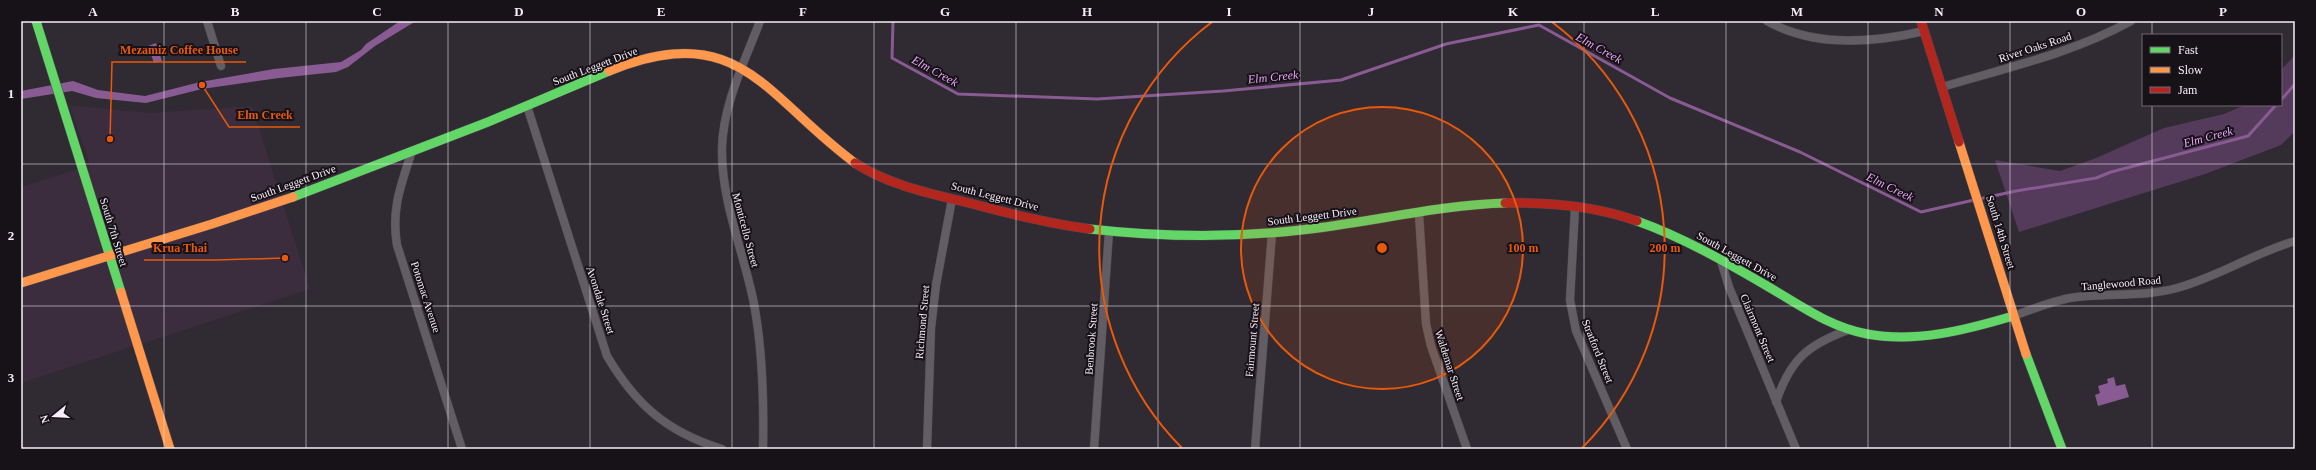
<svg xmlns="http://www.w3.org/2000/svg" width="2316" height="470" font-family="'Times New Roman',serif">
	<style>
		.built { fill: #3b2c3e }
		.green { fill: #543b5b }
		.water { fill: #885b92 }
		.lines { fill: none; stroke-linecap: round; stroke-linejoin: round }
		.stream { stroke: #885b92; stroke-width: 3 }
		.street-casing { stroke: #4c484e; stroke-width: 9 }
		.fast-casing { stroke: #4c484e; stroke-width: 10 }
		.slow-casing { stroke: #4c484e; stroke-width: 10 }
		.jam-casing { stroke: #4c484e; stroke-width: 10 }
		.street { stroke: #615d62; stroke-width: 8 }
		.fast { stroke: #63d668; stroke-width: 9 }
		.slow { stroke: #ff974d; stroke-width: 9 }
		.jam { stroke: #b3261e; stroke-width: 9 }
		.grid { fill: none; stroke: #f6eef8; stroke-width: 1; stroke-opacity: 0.55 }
		.ring { fill: none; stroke: #e8590c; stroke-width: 2 }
		.labels { text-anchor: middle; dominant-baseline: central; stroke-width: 4; stroke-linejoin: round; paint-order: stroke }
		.street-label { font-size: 11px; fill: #f6eef8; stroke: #171118 }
		.water-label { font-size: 12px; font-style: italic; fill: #eca7fc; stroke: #171118 }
		.centre { fill: #e8590c; stroke: #171118; stroke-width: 2 }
		.ring-label { font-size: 12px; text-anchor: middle; font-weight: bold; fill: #e8590c; stroke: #171118; stroke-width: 4; stroke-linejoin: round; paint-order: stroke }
		.leader { fill: none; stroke: #e8590c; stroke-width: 1.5 }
		.callout-dot { fill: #e8590c; stroke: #171118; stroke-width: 1.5 }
		.callout-label { font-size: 12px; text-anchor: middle; font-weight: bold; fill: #e8590c; stroke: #171118; stroke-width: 4; stroke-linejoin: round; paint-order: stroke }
		.neatline { fill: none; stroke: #f6eef8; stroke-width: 1.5 }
		.grid-label { font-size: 13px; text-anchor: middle; font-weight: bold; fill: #f6eef8 }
	</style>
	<rect width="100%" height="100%" fill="#302a32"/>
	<path class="built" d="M 69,105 L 149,113 L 252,106 L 310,289 L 21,383 L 21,290 L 23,289 L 21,282 L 21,187 L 90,165 Z"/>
	<path class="green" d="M 2295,55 L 2295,131 L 2281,145 L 2205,174 L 2019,232 L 1995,160 L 2060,171 L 2096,158 L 2164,128 L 2224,114 L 2245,105 L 2281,105 L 2281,70 Z"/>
	<path class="water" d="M 400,21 L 416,21 L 375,46 L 348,67 L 336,72 L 279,78 L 202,89 L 146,103 L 96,98 L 72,91 L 21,99 L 21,91 L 73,81 L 98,90 L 145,96 L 200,82 L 274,69 L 341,62 L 361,50 L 366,44 Z
		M 156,43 L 162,61 L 154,63 L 148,46 Z
		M 2114,377 L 2116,386 L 2125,384 L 2129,397 L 2098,406 L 2095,395 L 2100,393 L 2098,386 L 2108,383 L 2107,379 Z"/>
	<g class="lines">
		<path class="stream" d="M 893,21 L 892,58 L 958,94 L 1097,99 L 1223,91 L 1341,80 L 1446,44 L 1539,25 L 1670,98 L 1800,152 L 1921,212 L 1974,200
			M 2281,100 L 2295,84
			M 1979,199 L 2016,191 L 2096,178 L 2111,172 L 2248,136 L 2276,105"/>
		<defs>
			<path id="street" d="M 207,21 L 221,66
				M 760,21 C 745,61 723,104 722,148 C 721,202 744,252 754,304 C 763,352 764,400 763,449
				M 1767,21 C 1815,48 1873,43 1924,31
				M 1942,87 C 2006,68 2073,53 2131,21
				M 527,106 L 607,356 C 636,405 667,432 722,449
				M 412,151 C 401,185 391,209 397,245 L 462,449
				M 1575,208 L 1570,300 L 1576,331 L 1627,449
				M 1419,214 L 1426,324 L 1431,346 L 1467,449
				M 1721,261 L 1729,287 L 1796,449
				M 2013,316 C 2034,309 2056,299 2077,297 C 2111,293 2144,297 2177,288 C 2218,277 2254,253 2295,241
				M 1776,402 C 1790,360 1807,345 1848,330
				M 927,449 L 931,328 L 936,285 L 952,199
				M 1094,449 L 1109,231
				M 1255,449 L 1272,233"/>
			<path id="fast" d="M 36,21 L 121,292
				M 293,197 L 488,122 L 609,71
				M 1637,221 C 1682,237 1726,262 1767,286 C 1800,305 1829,327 1867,334 C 1916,343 1966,330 2013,316
				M 1090,229 C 1160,237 1231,238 1301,230 C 1369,223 1437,205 1505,203
				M 2026,354 L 2062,449"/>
			<path id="slow" d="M 609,71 C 740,18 764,96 855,163
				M 1959,142 L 2026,354
				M 21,283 L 212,224 L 293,197
				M 121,292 L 170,449"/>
			<path id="jam" d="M 1921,21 L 1959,142
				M 855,163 C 890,186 933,194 973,204 C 1012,214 1050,224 1090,229
				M 1505,203 C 1549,202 1596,206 1637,221"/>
		</defs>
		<use href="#street" class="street-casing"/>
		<use href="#fast" class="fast-casing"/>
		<use href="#slow" class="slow-casing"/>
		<use href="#jam" class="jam-casing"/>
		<use href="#street" class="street"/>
		<use href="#fast" class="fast"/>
		<use href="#slow" class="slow"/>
		<use href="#jam" class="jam"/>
	</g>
	<path class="grid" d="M 164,21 L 164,449M 306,21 L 306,449M 448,21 L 448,449M 590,21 L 590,449M 732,21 L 732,449M 874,21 L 874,449M 1016,21 L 1016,449M 1158,21 L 1158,449M 1300,21 L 1300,449M 1442,21 L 1442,449M 1584,21 L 1584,449M 1726,21 L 1726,449M 1868,21 L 1868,449M 2010,21 L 2010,449M 2152,21 L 2152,35M 2152,105 L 2152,449M 21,164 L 2295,164M 21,306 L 2295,306"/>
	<circle cx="1382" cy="248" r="141" fill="#e8590c" fill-opacity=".12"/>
	<g class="ring">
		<circle cx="1382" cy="248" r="141"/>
		<path d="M1182 448A283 283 0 0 1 1212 22M1552 22A283 283 0 0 1 1582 448"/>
	</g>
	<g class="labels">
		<g class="street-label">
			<text transform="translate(2035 47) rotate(-18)">River Oaks Road</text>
			<text transform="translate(595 66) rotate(-21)">South Leggett Drive</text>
			<text transform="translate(293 183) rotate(-20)">South Leggett Drive</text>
			<text transform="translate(995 196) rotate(14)">South Leggett Drive</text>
			<text transform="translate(1312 216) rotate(-7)">South Leggett Drive</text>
			<text transform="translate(746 230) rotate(75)">Monticello Street</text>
			<text transform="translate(114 232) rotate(73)">South 7th Street</text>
			<text transform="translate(2001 232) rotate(73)">South 14th Street</text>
			<text transform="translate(1737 256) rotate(29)">South Leggett Drive</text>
			<text transform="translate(2121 283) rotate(-5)">Tanglewood Road</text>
			<text transform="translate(426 297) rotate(72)">Potomac Avenue</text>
			<text transform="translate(601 300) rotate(72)">Avondale Street</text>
			<text transform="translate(922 322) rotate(-85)">Richmond Street</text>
			<text transform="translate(1758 328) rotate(67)">Clairmont Street</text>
			<text transform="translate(1091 339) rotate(-86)">Benbrook Street</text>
			<text transform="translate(1252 340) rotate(-85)">Fairmount Street</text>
			<text transform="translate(1598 351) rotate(68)">Stratford Street</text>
			<text transform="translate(1450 365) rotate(72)">Waldemar Street</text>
		</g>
		<g class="water-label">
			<text transform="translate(1599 48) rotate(29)">Elm Creek</text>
			<text transform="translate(935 71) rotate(29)">Elm Creek</text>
			<text transform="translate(1273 77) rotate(-6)">Elm Creek</text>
			<text transform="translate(2208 137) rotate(-15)">Elm Creek</text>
			<text transform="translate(1890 187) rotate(26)">Elm Creek</text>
		</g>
	</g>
	<circle cx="1382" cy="248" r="6" class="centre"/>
	<g class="ring-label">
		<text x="1523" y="252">100 m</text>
		<text x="1665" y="252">200 m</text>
	</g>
	<path class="leader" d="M110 139L112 62H246M202 85L229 127H300M285 258L215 260H144"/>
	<g class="callout-dot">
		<circle cx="110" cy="139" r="4"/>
		<circle cx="202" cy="85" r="4"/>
		<circle cx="285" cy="258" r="4"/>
	</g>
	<g class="callout-label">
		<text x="179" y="54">Mezamiz Coffee House</text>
		<text x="265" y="119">Elm Creek</text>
		<text x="180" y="252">Krua Thai</text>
	</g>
	<rect width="2316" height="470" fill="none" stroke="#171118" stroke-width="44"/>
	<rect x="2142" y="34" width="140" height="72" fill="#171118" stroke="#706972"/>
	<rect x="2150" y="47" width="20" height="6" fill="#63d668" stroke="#706972"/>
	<text x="2178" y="54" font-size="12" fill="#f6eef8">Fast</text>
	<rect x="2150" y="67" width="20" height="6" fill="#ff974d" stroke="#706972"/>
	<text x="2178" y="74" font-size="12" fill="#f6eef8">Slow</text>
	<rect x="2150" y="87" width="20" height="6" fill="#b3261e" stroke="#706972"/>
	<text x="2178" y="94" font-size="12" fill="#f6eef8">Jam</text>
	<g transform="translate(54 416) rotate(252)" stroke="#171118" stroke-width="3" paint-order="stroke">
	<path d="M0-3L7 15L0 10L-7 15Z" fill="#f6eef8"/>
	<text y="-6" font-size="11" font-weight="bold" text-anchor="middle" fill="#f6eef8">N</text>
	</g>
	<rect x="22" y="22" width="2272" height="426" class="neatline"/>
	<g class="grid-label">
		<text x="93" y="16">A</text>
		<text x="235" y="16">B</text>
		<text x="377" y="16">C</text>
		<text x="519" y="16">D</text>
		<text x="661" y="16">E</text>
		<text x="803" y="16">F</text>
		<text x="945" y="16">G</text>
		<text x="1087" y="16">H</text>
		<text x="1229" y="16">I</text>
		<text x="1371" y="16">J</text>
		<text x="1513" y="16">K</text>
		<text x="1655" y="16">L</text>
		<text x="1797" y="16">M</text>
		<text x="1939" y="16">N</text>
		<text x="2081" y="16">O</text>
		<text x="2223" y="16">P</text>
		<text x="11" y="98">1</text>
		<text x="11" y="240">2</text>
		<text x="11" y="382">3</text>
	</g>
</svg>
